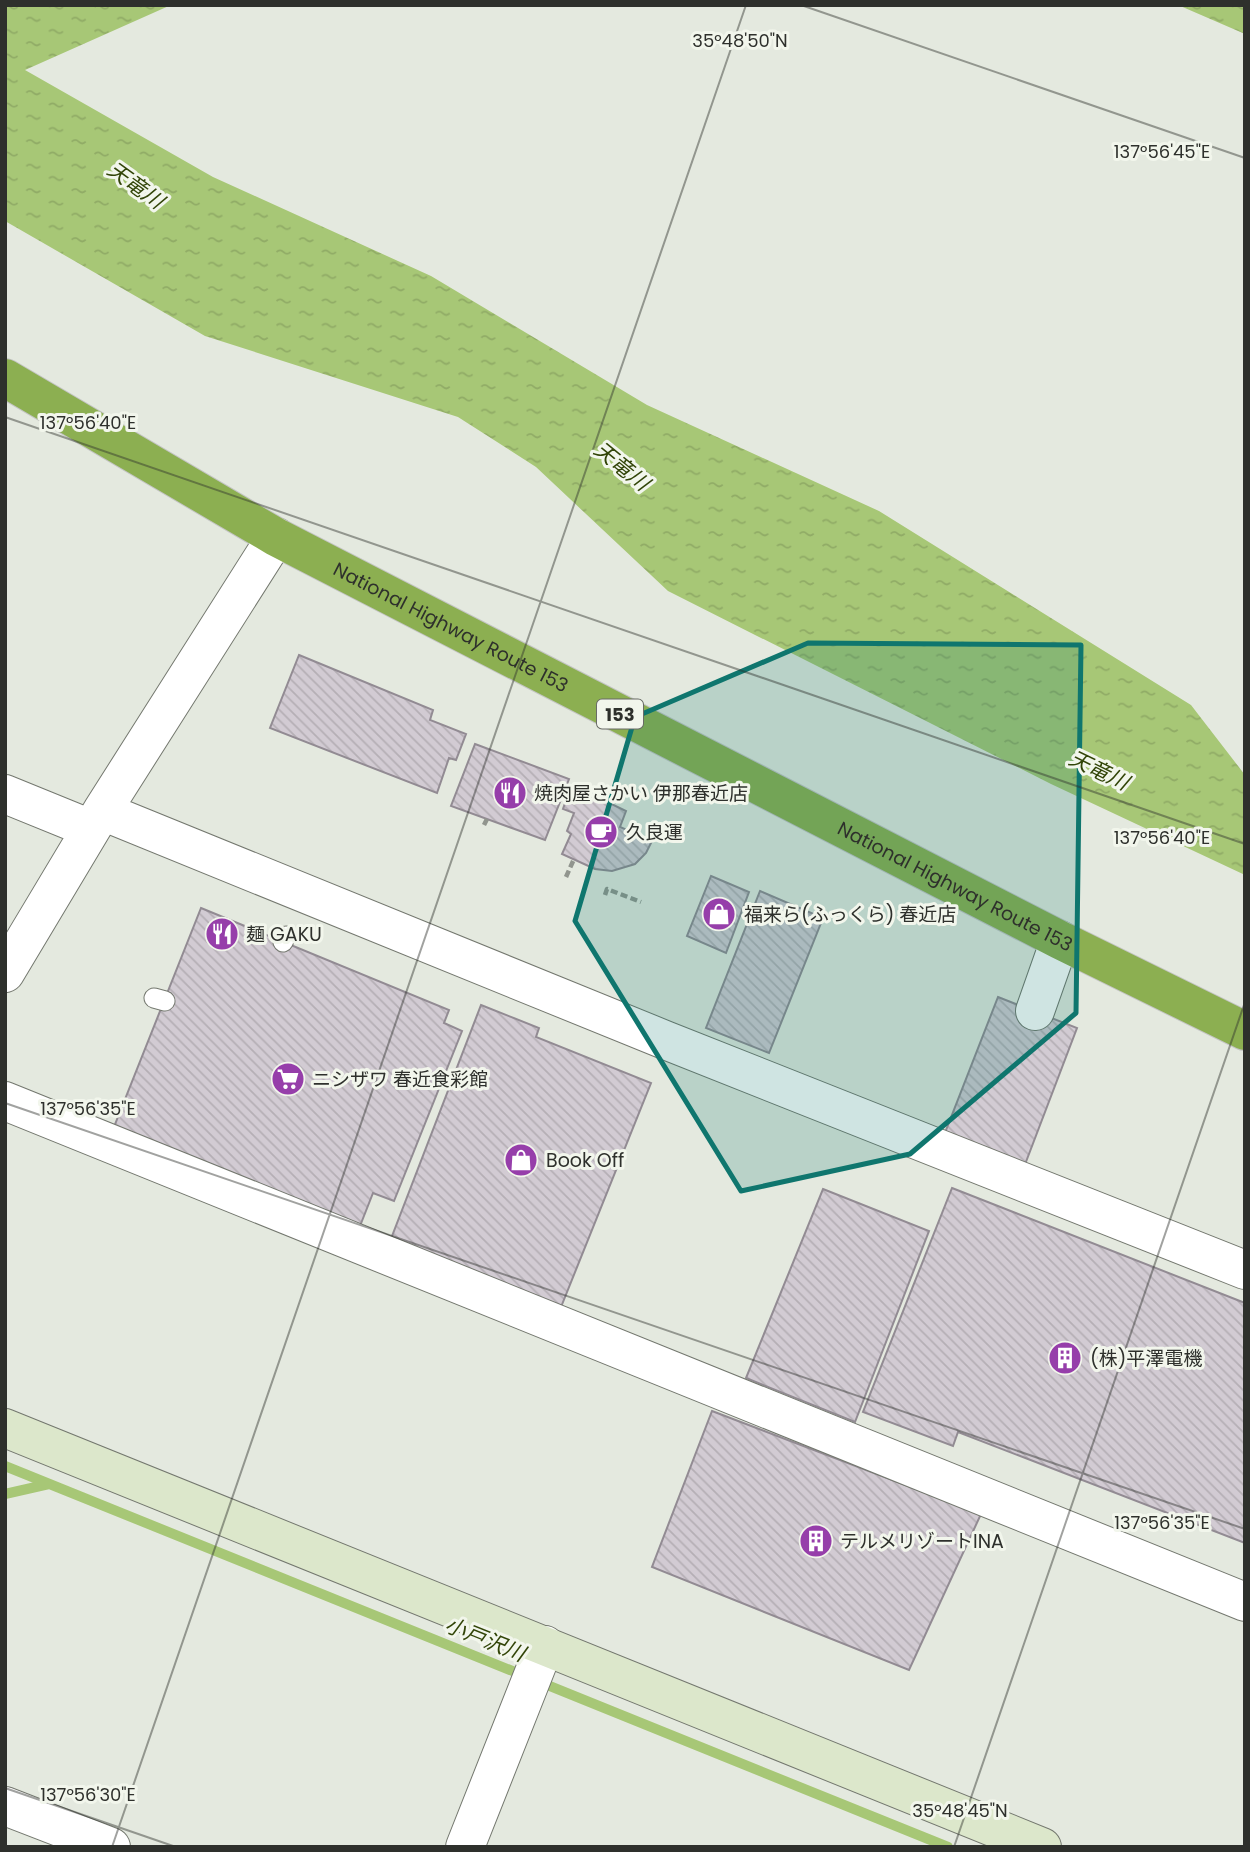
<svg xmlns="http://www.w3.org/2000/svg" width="1250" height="1852" font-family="Poppins,'Noto Sans JP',sans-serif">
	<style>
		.water { fill: url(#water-ripples) }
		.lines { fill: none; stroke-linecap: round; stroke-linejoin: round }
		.stream { stroke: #a7c776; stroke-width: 10 }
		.building { fill: url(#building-back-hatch); stroke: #928b93; stroke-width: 2 }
		.lane-casing { stroke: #74786f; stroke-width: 21 }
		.street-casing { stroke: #74786f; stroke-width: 40 }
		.secondary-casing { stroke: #74786f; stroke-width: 40 }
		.highway-casing { stroke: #c4c5c4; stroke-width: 40 }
		.path { stroke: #91958e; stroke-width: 4.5; stroke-dasharray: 7 3.5; stroke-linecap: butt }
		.lane { stroke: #fff; stroke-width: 19 }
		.street { stroke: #fff; stroke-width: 38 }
		.secondary { stroke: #dce7cb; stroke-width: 38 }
		.highway { stroke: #8caf51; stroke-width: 38 }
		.marked { fill: #0f766e; fill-opacity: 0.2; stroke: #0f766e; stroke-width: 5; stroke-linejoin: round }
		.ticks { fill: none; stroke: #2e302c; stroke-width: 2; stroke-opacity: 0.45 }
		.labels { text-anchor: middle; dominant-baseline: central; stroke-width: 6; stroke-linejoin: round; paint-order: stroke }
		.shield { fill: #f2f6ec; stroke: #696b66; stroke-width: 2 }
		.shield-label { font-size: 18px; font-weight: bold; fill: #2e302c }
		.street-label { font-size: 19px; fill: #2e302c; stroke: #f2f6ec }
		.poi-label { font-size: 19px; fill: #2e302c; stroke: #f2f6ec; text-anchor: start }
		.water-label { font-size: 21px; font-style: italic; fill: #324508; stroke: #f2f6ec }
		.ticks-label { font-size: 18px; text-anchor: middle; fill: #2e302c; stroke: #f2f6ec; stroke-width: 6; stroke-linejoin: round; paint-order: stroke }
	</style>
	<defs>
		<pattern id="water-ripples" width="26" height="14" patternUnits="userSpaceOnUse" patternTransform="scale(1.75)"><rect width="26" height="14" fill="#a7c776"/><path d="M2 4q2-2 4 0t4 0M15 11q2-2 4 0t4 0" fill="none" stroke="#90ab66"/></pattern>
		<pattern id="building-back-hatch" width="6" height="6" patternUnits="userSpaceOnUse" patternTransform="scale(1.75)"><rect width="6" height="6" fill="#d2cbd3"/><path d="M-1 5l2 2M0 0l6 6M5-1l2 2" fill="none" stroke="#b5afb5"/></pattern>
	</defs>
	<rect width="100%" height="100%" fill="#e4e9df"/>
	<path class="water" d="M 5,5 L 171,5 L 25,70 L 213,177 L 431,276 L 647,405 L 879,511 L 1191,705 L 1245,775 L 1245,875 L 1051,784 L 668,591 L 536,467 L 458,417 L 205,336 L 5,221 Z
		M 1178,5 L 1245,5 L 1245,34 Z"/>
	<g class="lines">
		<path class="stream" d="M 5,1466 L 948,1847
			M 5,1494 L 49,1484"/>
	</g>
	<path class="building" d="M 299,655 L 433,710 L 430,720 L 466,734 L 456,760 L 449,758 L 437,793 L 270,728 Z
		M 475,744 L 569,779 L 545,840 L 451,806 Z
		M 569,792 L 592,800 L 593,795 L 626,811 L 620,827 L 652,841 L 646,853 L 635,864 L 612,871 L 595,869 L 562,854 L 571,834 L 567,831 L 574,813 L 563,809 Z
		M 711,876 L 749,892 L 726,953 L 687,936 Z
		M 760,891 L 823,918 L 769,1053 L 706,1028 Z
		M 201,908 L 449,1010 L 444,1023 L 462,1031 L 394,1201 L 373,1193 L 360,1226 L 114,1127 Z
		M 998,997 L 1077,1028 L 1024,1167 L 943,1138 Z
		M 481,1005 L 539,1028 L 536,1037 L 651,1083 L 559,1312 L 389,1244 Z
		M 952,1188 L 1245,1303 L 1245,1543 L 958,1432 L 953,1446 L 863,1412 Z
		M 823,1189 L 929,1231 L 855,1422 L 746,1378 Z
		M 712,1411 L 981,1514 L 909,1670 L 652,1567 Z"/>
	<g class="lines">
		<defs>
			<path id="lane" d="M 283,942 L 286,936
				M 154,998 L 165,1001"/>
			<path id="street" d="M 5,794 L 91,829
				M 102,811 L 665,1040 L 1245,1270
				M 5,973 L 102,811 L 276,537
				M 1035,1011 L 1060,940
				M 5,1101 L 1245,1602
				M 5,1806 L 111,1847
				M 465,1847 L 545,1645"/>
			<path id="secondary" d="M 5,1428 L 1042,1847"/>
			<g id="highway">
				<path id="s1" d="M 5,378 L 276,537 L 1060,940 L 1245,1031"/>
			</g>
		</defs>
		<use href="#lane" class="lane-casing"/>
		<use href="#street" class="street-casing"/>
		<use href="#secondary" class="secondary-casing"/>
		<use href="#highway" class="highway-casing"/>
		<path class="path" d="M 484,825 L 487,819
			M 566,877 L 574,859
			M 605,895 L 607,889 L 641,902"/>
		<use href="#lane" class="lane"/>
		<use href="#street" class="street"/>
		<use href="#secondary" class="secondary"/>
		<use href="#highway" class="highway"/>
	</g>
	<path class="marked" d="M 808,643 L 1081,645 L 1076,1013 L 910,1154 L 741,1191 L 575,921 L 635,717 Z"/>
	<path class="ticks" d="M 801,5 L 1245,158M 5,417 L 1245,844M 5,1103 L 1245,1529M 5,1788 L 176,1847M 112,1847 L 746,5M 954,1847 L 1245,1002"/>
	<defs>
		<symbol id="restaurant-disc" viewBox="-11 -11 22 22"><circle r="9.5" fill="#963eaa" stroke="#f2f6ec"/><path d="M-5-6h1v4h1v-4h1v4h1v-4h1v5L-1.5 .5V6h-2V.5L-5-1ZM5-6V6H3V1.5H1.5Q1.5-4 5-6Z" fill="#fff"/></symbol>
		<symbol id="cafe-disc" viewBox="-11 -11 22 22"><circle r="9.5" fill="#963eaa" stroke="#f2f6ec"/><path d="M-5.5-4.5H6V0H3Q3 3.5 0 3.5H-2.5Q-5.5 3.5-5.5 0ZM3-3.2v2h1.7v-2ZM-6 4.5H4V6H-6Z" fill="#fff"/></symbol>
		<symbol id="shop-disc" viewBox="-11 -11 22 22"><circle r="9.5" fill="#963eaa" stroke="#f2f6ec"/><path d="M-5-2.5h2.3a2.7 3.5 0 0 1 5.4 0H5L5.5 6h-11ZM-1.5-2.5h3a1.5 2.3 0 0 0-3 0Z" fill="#fff"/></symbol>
		<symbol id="supermarket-disc" viewBox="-11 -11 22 22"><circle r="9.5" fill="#963eaa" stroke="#f2f6ec"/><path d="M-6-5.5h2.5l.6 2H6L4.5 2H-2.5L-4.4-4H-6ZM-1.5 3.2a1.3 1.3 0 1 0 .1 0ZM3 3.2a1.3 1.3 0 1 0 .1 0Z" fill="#fff"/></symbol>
		<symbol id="building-disc" viewBox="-11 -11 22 22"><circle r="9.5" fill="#963eaa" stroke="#f2f6ec"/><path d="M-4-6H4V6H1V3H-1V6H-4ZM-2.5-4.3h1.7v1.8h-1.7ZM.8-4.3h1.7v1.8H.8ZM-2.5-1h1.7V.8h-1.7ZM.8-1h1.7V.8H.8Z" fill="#fff"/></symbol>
	</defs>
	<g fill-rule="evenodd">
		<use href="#restaurant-disc" x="491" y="774" width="38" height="38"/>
		<use href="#cafe-disc" x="582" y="813" width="38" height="38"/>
		<use href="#shop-disc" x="700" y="895" width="38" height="38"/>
		<use href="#restaurant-disc" x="203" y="915" width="38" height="38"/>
		<use href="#supermarket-disc" x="269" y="1060" width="38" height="38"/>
		<use href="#shop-disc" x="502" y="1141" width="38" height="38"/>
		<use href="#building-disc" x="1046" y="1339" width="38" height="38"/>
		<use href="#building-disc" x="797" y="1522" width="38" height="38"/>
	</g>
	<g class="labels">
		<rect class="shield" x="597" y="699.5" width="46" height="29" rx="5"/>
		<g class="shield-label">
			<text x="620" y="714">153</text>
		</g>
		<g class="street-label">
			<text stroke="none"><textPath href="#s1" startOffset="511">National Highway Route 153</textPath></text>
			<text stroke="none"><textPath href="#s1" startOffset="1078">National Highway Route 153</textPath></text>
		</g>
		<g class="poi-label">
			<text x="534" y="793">焼肉屋さかい 伊那春近店</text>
			<text x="626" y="832">久良運</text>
			<text x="744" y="914">福来ら(ふっくら) 春近店</text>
			<text x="246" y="934">麺 GAKU</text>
			<text x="312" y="1079">ニシザワ 春近食彩館</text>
			<text x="546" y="1160">Book Off</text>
			<text x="1090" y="1358">(株)平澤電機</text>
			<text x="840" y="1541">テルメリゾートINA</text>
		</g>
		<g class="water-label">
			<text transform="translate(136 185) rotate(36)">天竜川</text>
			<text transform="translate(622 466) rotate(39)">天竜川</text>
			<text transform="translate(1099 770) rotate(26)">天竜川</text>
			<text transform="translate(485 1639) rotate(22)">小戸沢川</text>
		</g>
	</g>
	<g class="ticks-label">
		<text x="740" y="47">35°48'50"N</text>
		<text x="1162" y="158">137°56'45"E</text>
		<text x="88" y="429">137°56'40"E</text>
		<text x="1162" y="844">137°56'40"E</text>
		<text x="88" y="1115">137°56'35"E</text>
		<text x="1162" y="1529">137°56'35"E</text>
		<text x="88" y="1801">137°56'30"E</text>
		<text x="960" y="1817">35°48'45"N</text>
	</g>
	<rect width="1250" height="1852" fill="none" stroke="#2e302c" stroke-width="14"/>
</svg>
